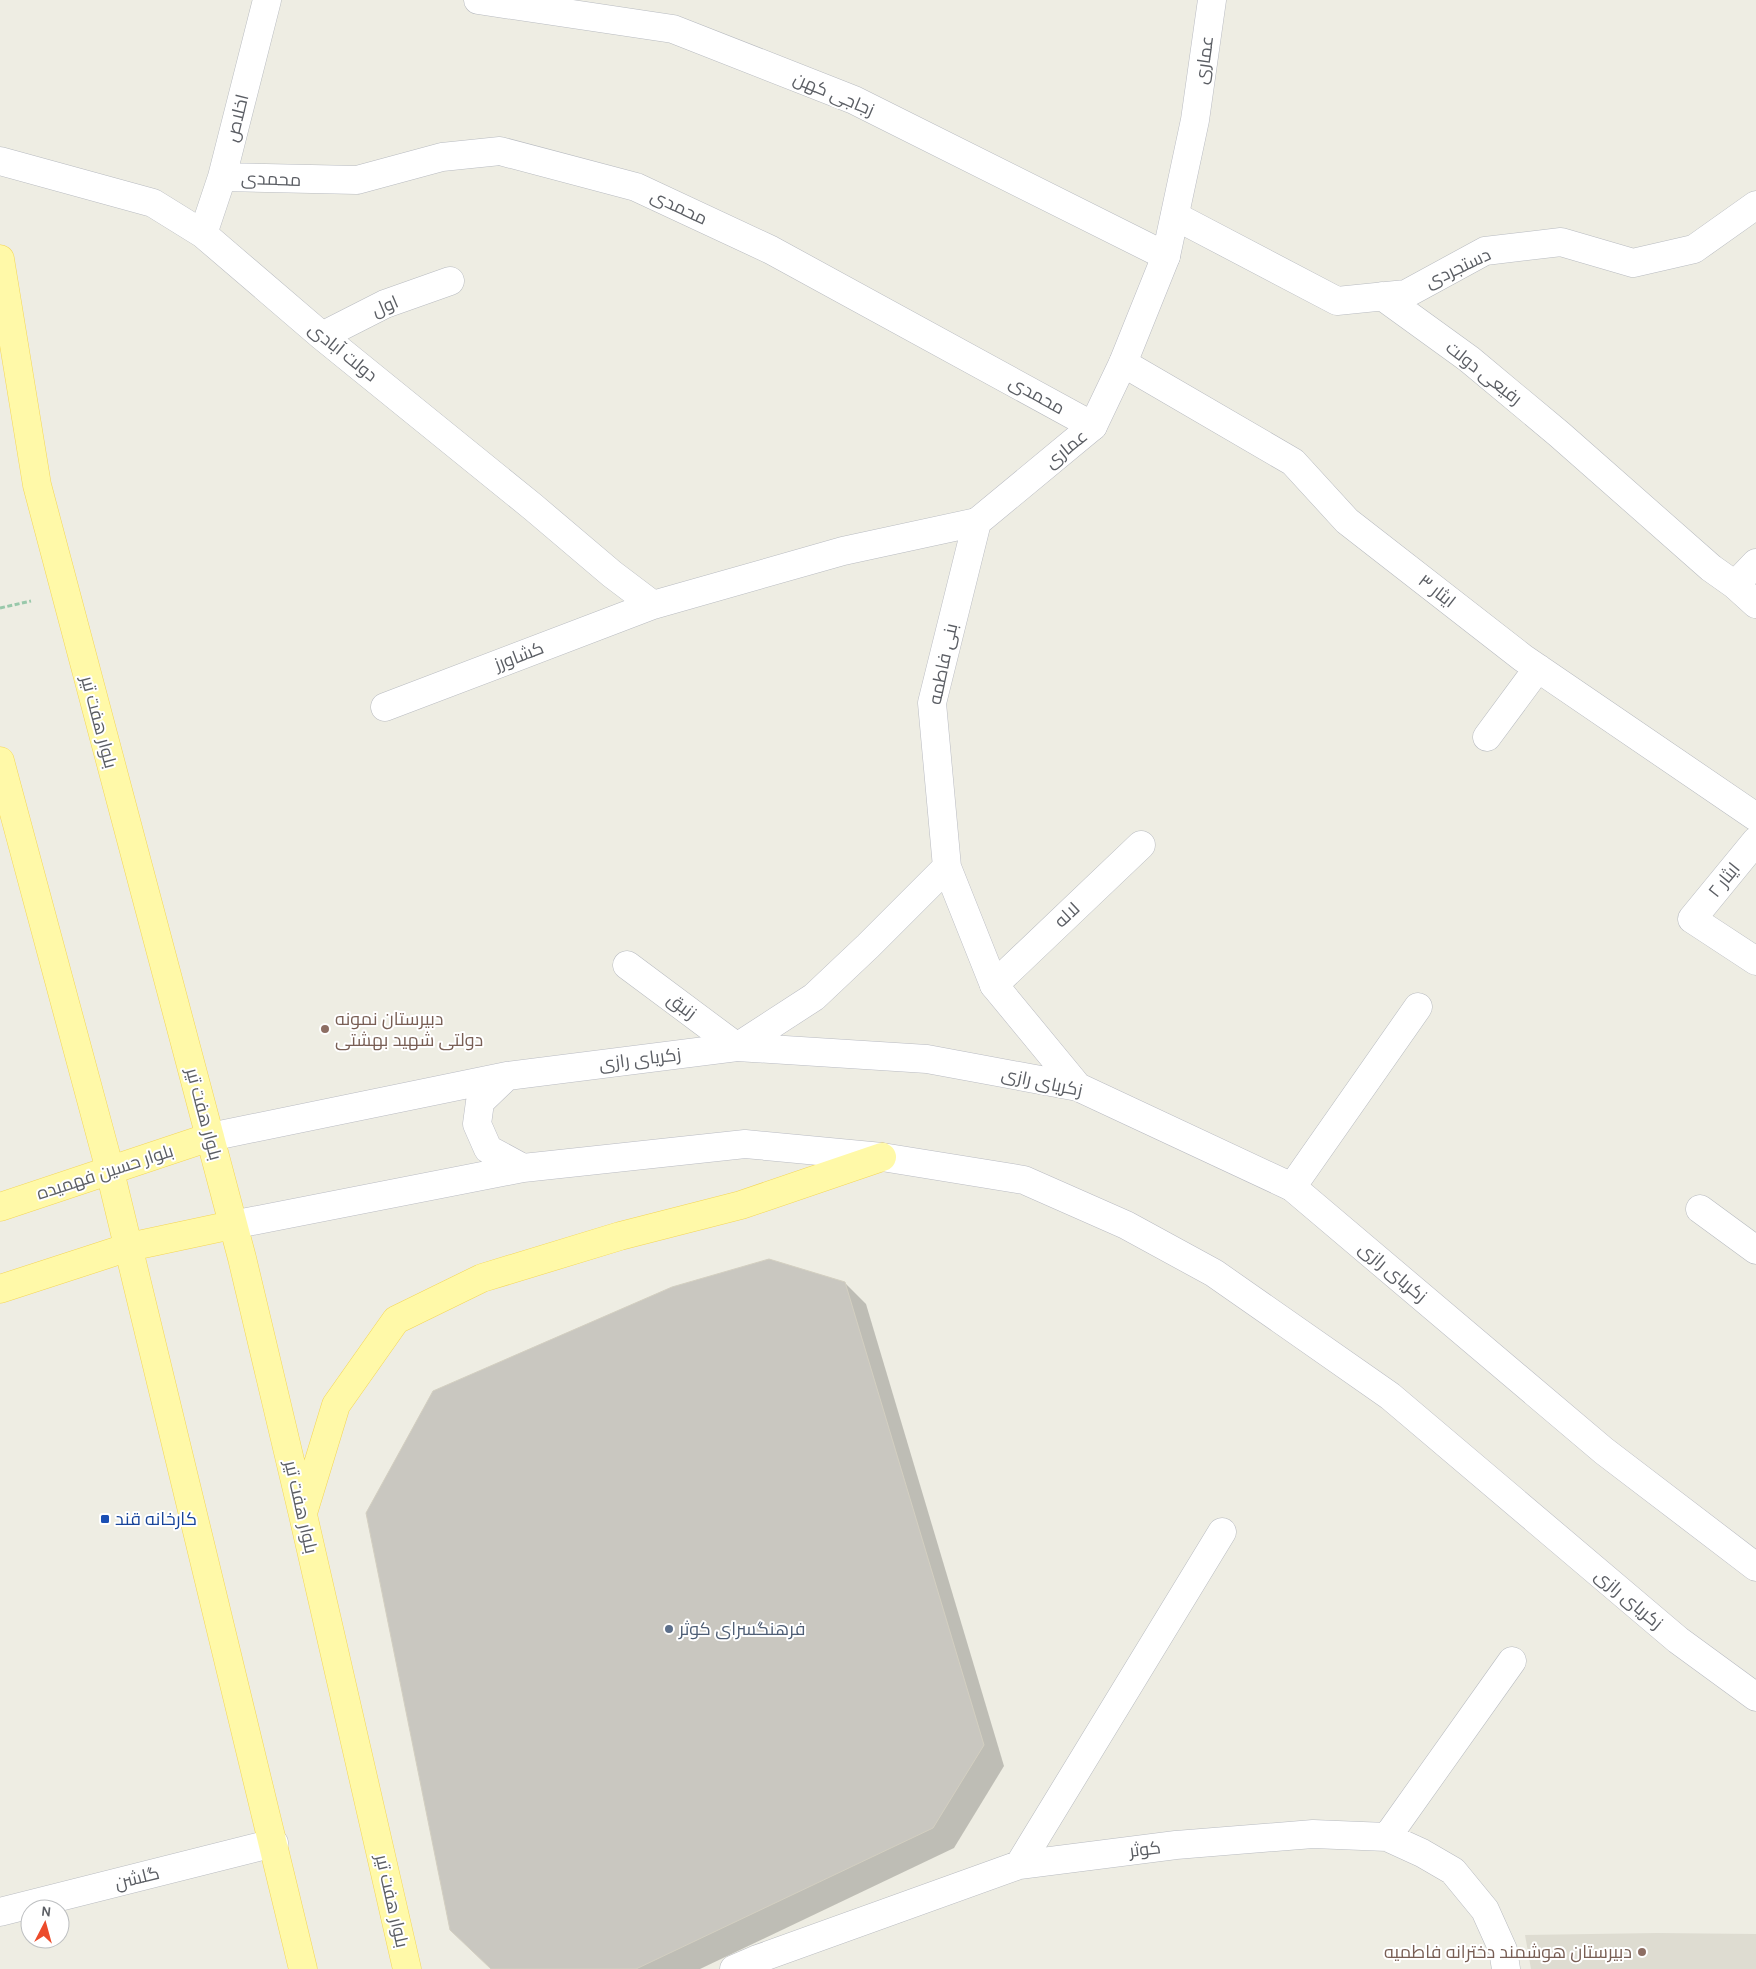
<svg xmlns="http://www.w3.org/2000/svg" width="1756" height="1969" font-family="Karla,Cairo,sans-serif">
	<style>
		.education { fill: #dedcd1 }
		.shadow { fill: #0003 }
		.building { fill: #c9c7c0; stroke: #d3cfc1 }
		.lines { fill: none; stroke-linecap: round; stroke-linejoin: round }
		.street-casing { stroke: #b8bbc0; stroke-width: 29 }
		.secondary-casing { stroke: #b9bbc2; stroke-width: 29 }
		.primary-casing { stroke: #f4d657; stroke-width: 29 }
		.path { stroke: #98c8aa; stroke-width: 3; stroke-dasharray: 5 2.5; stroke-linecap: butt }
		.street { stroke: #fff; stroke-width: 28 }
		.secondary { stroke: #fff; stroke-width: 28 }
		.primary { stroke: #fff9a8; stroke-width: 28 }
		.education-dot { fill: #8d6e63; stroke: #fff; stroke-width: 2 }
		.transit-dot { fill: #1a4fb4; stroke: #fff; stroke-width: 2 }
		.service-dot { fill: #5c6f8a; stroke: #fff; stroke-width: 2 }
		.labels { text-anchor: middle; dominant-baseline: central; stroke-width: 4; stroke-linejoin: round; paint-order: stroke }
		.street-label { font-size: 18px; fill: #5b5e64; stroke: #fff }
		.education-label { font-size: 18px; fill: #785e54; stroke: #fff; text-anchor: start }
		.transit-label { font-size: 18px; fill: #164399; stroke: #fff; text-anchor: start }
		.service-label { font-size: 18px; fill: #4e5e75; stroke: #fff; text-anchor: start }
	</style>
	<rect width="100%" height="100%" fill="#eeede3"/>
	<path class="education" d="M 1657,1933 L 1756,1934 L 1756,1969 L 1531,1969 L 1525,1935 Z"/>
	<path class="shadow" d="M 845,1283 L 866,1304 L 1004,1766 L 954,1848 L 700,1969 L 492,1969 Z"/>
	<path class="building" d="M 769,1259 L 845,1282 L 984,1745 L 933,1828 L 636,1969 L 491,1969 L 450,1930 L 366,1513 L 433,1391 L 672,1287 Z"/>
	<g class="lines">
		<defs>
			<path id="street" d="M 478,0 L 673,29 L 854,100 L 1166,256
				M 0,161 L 153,203 L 203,234 L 322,336 L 533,507 L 612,574 L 653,605
				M 222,177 L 357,180 L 442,157 L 500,151 L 636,187 L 771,250 L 1093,426
				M 1175,216 L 1337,301 L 1406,294 L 1485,251 L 1561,242 L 1633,263 L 1694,249 L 1756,205
				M 203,234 L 222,177 L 267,0
				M 1382,296 L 1469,359 L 1559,434 L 1711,568 L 1735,585 L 1756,604
				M 322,336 L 385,304 L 450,281
				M 1123,363 L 1293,462 L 1347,521 L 1523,658 L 1756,817
				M 1735,585 L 1756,563
				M 385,707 L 653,605 L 843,551 L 977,522
				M 1487,737 L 1538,668
				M 1756,841 L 1692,919 L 1756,961
				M 627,965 L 737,1047
				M 994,985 L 1141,845
				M 1292,1187 L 1418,1007
				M 1700,1209 L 1756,1250
				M 1387,1837 L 1512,1661
				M 1019,1865 L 1222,1532
				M 0,1912 L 274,1843
				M 734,1969 L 755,1960 L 1019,1865 L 1176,1845 L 1313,1834 L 1387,1837 L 1422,1853 L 1453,1871 L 1485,1910 L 1503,1950 L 1506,1969"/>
			<path id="secondary" d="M 737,1047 L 814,997 L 868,946 L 947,867
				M 507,1076 L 480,1102 L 477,1124 L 488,1149 L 523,1168
				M 1078,1087 L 994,985 L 947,867 L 932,703 L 977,522 L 1093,426 L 1123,363 L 1166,256 L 1195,120 L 1212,0
				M 210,1137 L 507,1076 L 737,1047 L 927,1059 L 1078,1087 L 1292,1187 L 1604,1451 L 1756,1567
				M 232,1225 L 523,1168 L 745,1144 L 882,1157 L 1024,1180 L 1126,1225 L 1214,1273 L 1390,1396 L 1678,1640 L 1756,1697"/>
			<path id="primary" d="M 0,259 L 37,485 L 242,1258 L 303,1515 L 407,1969
				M 0,761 L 107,1159 L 303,1969
				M 0,1207 L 210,1137
				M 0,1289 L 129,1247 L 232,1225
				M 303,1513 L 336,1405 L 396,1320 L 482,1278 L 620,1236 L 741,1205 L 882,1157"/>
		</defs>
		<use href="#street" class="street-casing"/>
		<use href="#secondary" class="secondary-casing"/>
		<use href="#primary" class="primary-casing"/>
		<path class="path" d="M 0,608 L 31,601"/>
		<use href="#street" class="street"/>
		<use href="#secondary" class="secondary"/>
		<use href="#primary" class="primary"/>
	</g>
	<g class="education-dot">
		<circle cx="325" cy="1029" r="5"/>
		<circle cx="1642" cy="1952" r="5"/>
	</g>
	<rect class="transit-dot" x="100" y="1514" width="10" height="10" rx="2.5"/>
	<circle class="service-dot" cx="669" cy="1629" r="5"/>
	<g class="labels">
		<g class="street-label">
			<text transform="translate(1204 60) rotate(-82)">عماری</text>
			<text transform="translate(834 94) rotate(23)">زجاجی کهن</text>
			<text transform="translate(237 118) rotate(-76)">اخلاص</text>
			<text transform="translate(271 179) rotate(2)">محمدی</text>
			<text transform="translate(679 207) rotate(25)">محمدی</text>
			<text transform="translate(1458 268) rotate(-25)">دستجردی</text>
			<text transform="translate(385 306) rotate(-23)">اول</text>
			<text transform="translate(343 352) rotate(39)">دولت آبادی</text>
			<text transform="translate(1484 373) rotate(38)">رفیعی دولت</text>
			<text transform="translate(1037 395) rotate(29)">محمدی</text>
			<text transform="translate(1066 449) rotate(-39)">عماری</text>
			<text transform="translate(1437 591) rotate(38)">ایثار ۳</text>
			<text transform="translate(519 656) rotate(-21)">کشاورز</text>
			<text transform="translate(943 664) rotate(-78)">بنی فاطمه</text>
			<text transform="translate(99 722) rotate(75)">بلوار هفت تیر</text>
			<text transform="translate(1724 880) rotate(-51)">ایثار ۲</text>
			<text transform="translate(1067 915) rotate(-43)">لاله</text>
			<text transform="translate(682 1006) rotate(37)">زنبق</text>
			<text transform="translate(640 1059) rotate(-7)">زکریای رازی</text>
			<text transform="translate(1042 1082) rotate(12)">زکریای رازی</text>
			<text transform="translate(204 1114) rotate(75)">بلوار هفت تیر</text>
			<text transform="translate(105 1172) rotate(-18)">بلوار حسین فهمیده</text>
			<text transform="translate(1393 1272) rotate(40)">زکریای رازی</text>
			<text transform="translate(301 1507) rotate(77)">بلوار هفت تیر</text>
			<text transform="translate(1629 1599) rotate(40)">زکریای رازی</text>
			<text transform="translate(1145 1849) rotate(-7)">کوثر</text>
			<text transform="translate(137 1878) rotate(-14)">گلشن</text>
			<text transform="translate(392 1901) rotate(77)">بلوار هفت تیر</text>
		</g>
		<g class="education-label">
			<text x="335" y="1019">دبیرستان نمونه<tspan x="335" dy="21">دولتی شهید بهشتی</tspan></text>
			<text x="1632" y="1952" text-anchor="end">دبیرستان هوشمند دخترانه فاطمیه</text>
		</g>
		<g class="transit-label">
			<text x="115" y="1519">کارخانه قند</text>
		</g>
		<g class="service-label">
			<text x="679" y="1629">فرهنگسرای کوثر</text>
		</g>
	</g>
	<g transform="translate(45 1924) rotate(6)"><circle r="24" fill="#ffffff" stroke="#bdbfc1"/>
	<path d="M0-4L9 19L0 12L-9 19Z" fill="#ec4b2b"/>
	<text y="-8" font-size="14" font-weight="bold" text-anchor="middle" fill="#5b5e64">N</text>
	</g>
</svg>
